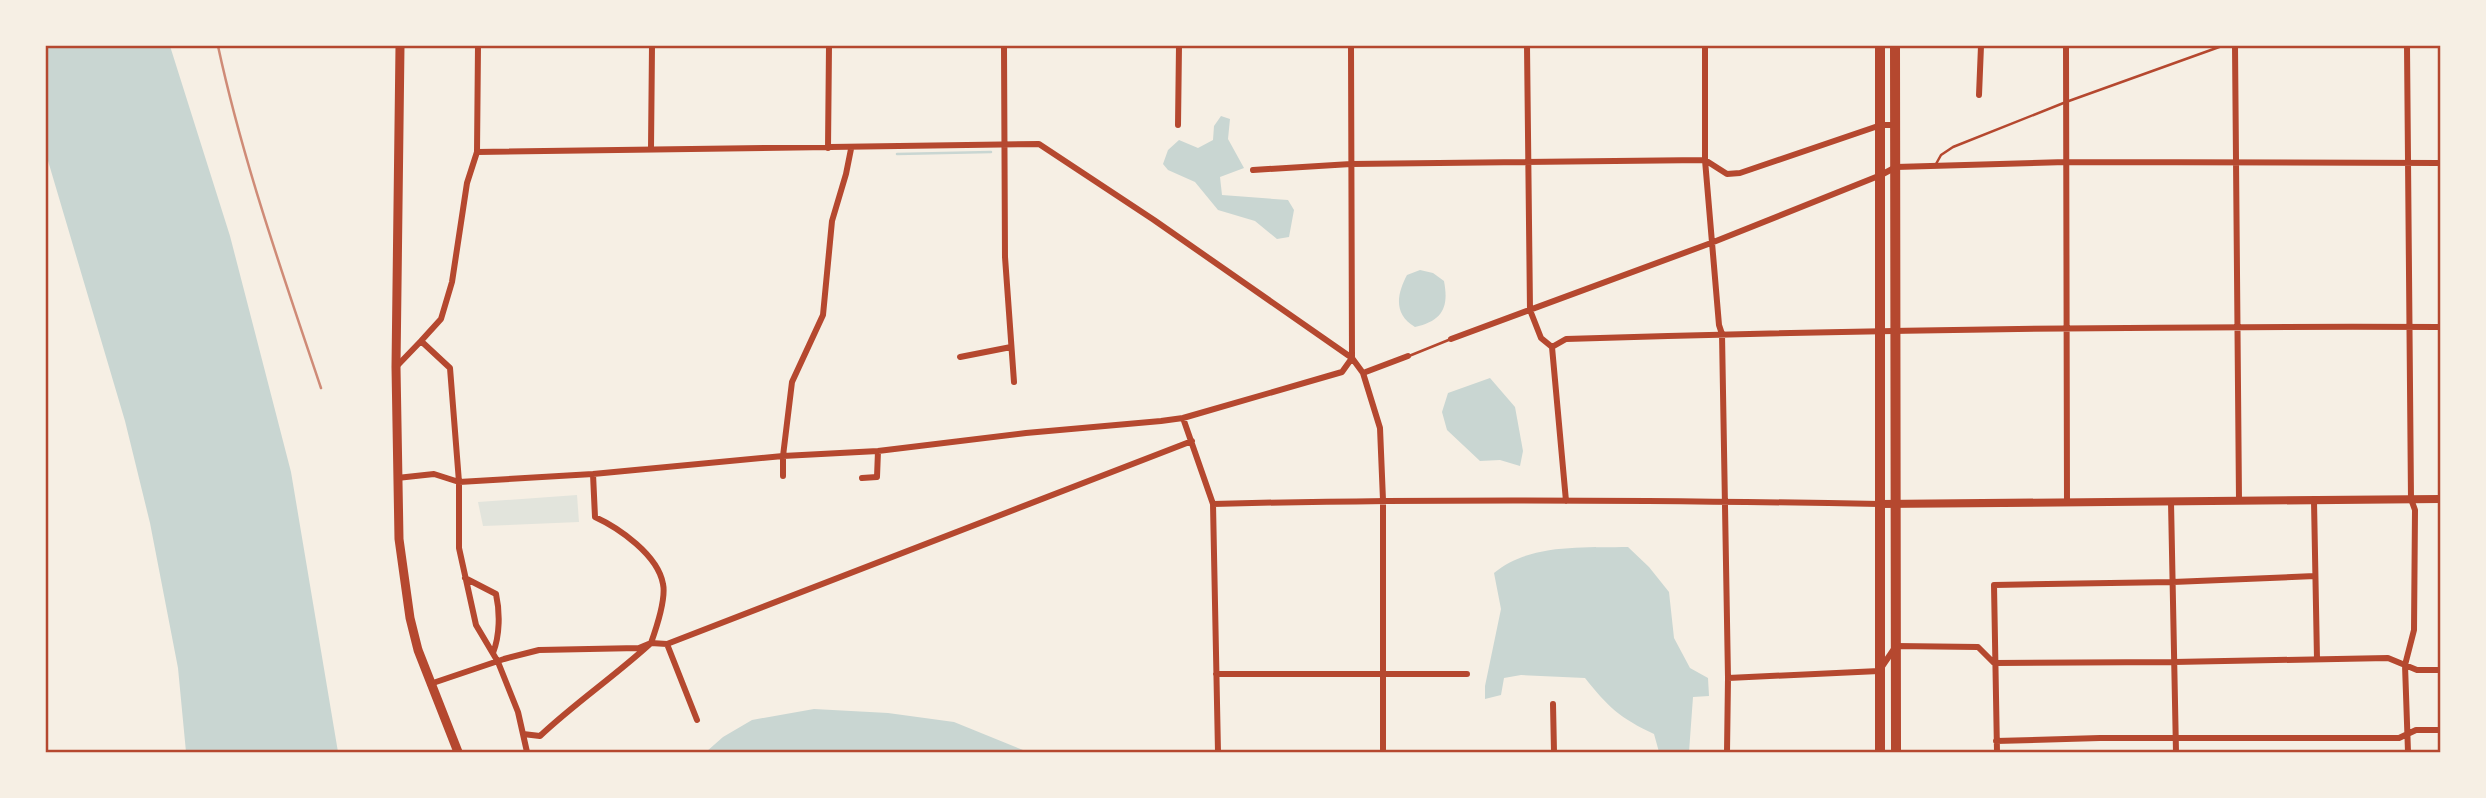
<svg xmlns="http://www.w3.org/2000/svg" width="2486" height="798" font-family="'PT Sans Narrow',sans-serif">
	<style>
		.green { fill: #e2e4dc }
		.water { fill: #c9d6d2 }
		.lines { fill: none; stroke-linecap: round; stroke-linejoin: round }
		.stream { stroke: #c9d6d2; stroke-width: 2.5 }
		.service { stroke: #b5482f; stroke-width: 2.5 }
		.minor { stroke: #b5482f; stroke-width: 6 }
		.tertiary { stroke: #b5482f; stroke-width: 8 }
		.secondary { stroke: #b5482f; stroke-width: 9 }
		.primary { stroke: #b5482f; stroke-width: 10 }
		.rail { stroke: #cf8b77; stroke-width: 2.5 }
		.neatline { fill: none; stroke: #b5482f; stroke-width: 2.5 }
	</style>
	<rect width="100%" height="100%" fill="#f6efe4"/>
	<path class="green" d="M 577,495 L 579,522 L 483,526 L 478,502 Z"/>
	<path class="water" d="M 46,46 L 170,46 L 230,236 L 291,472 L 338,752 L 186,752 L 178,668 L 150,523 L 125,421 L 46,154 Z
		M 1221,116 L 1230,119 L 1228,139 L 1244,168 L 1220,177 L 1222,195 L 1288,200 L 1294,210 L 1289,237 L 1277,239 L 1255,221 L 1218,210 L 1195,182 L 1168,170 L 1163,164 L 1168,150 L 1179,140 L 1198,148 L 1213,140 L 1214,126 Z
		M 1420,270 L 1433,273 L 1444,281 C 1449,307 1443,321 1415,327 C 1393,314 1397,294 1407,275 Z
		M 1490,378 L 1515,407 L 1523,451 L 1520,466 L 1500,460 L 1480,461 L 1447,430 L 1442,412 L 1448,393 Z
		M 1628,547 L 1649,567 L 1669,592 L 1674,638 L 1690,668 L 1708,678 L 1709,696 L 1693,697 L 1689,752 L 1659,752 L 1654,734 C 1620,718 1608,707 1585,678 L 1521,675 L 1504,678 L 1501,695 L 1485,699 L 1485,686 L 1501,609 L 1494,573 C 1530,543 1583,548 1628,547 Z
		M 814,709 L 888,713 L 954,722 L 1028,752 L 706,752 L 723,737 L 752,720 Z"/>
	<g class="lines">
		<path class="stream" d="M 897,154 L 991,152"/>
		<path class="service" d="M 1936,164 L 1941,155 L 1953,147 L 2066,102 L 2222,46
			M 1409,356 L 1451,339"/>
		<path class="minor" d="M 478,46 L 477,152 L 467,183 L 452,282 L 441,319 L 421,341 L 450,368 L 459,482 L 459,548 L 476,625 L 498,662 L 518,712 L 527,752
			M 1004,46 L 1005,257 L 1014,382
			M 1351,46 L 1352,358 L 1363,373 L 1380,428 L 1383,500 L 1383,752
			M 1527,46 L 1530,310 L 1541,338 L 1552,347 L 1566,501
			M 1705,46 L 1705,160 L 1719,325 L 1722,334 L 1728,678 L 1727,752
			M 2066,46 L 2067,501
			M 2235,46 L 2239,501
			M 2407,46 L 2411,499 L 2415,510 L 2414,630 L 2405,665 L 2408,752
			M 1979,95 L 1981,46
			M 1178,125 L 1179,46
			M 651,148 L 652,46
			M 828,148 L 829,46
			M 1253,170 L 1351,164 L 1705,160 L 1727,174 L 1740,173 L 1881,125 L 1896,125
			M 1451,339 L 1711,243 L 1881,175 L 1896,167 L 2066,162 L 2440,163
			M 1552,347 L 1566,339 C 1857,330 2149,326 2440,327
			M 960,357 L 1011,347
			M 396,367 L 421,341
			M 1363,373 L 1408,356
			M 1183,418 L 1213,504 L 1218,752
			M 783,476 L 783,456 L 792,382 L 823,315 L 832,221 L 846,174 L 851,149
			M 397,478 L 434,474 L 459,482 L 593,474 L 783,456 L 878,451 L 1026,433 L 1161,421 L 1183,418 L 1342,372 L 1352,358 L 1154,220 L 1039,144 L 477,152
			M 862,478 L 877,477 L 878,451
			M 2314,501 L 2317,659
			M 2171,502 L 2176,752
			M 1213,504 C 1435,498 1657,500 1880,504
			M 465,578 L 496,594 C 500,612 500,635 493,653
			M 667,644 L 697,720
			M 1216,674 L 1467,674
			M 1728,678 L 1879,671 L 1896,646 L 1978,647 L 1994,663 L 2174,662 L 2388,658 L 2417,670 L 2440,670
			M 430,684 L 504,659 L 539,650 L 639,648 L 651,643 C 656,629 666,598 663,584 C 658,555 619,528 595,517 L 593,474
			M 1553,704 L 1554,752
			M 523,734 L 540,736 C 575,703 615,676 651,643 L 667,644 L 1192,441
			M 1996,741 L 2100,738 L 2399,738 L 2416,730 L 2440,730
			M 1997,752 L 1994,585 L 2173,582 L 2315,576"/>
		<path class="tertiary" d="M 1880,504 L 2440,499"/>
		<path class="secondary" d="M 400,46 L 396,367 L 399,539 L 410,618 L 418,650 L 458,752"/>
		<path class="primary" d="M 1895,46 L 1896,752
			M 1880,752 L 1880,46"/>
		<path class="rail" d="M 218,46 C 243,162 283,275 321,388"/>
	</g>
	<rect width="2486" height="798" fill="none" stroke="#f6efe4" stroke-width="94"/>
	<rect x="47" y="47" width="2392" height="704" class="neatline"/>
</svg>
